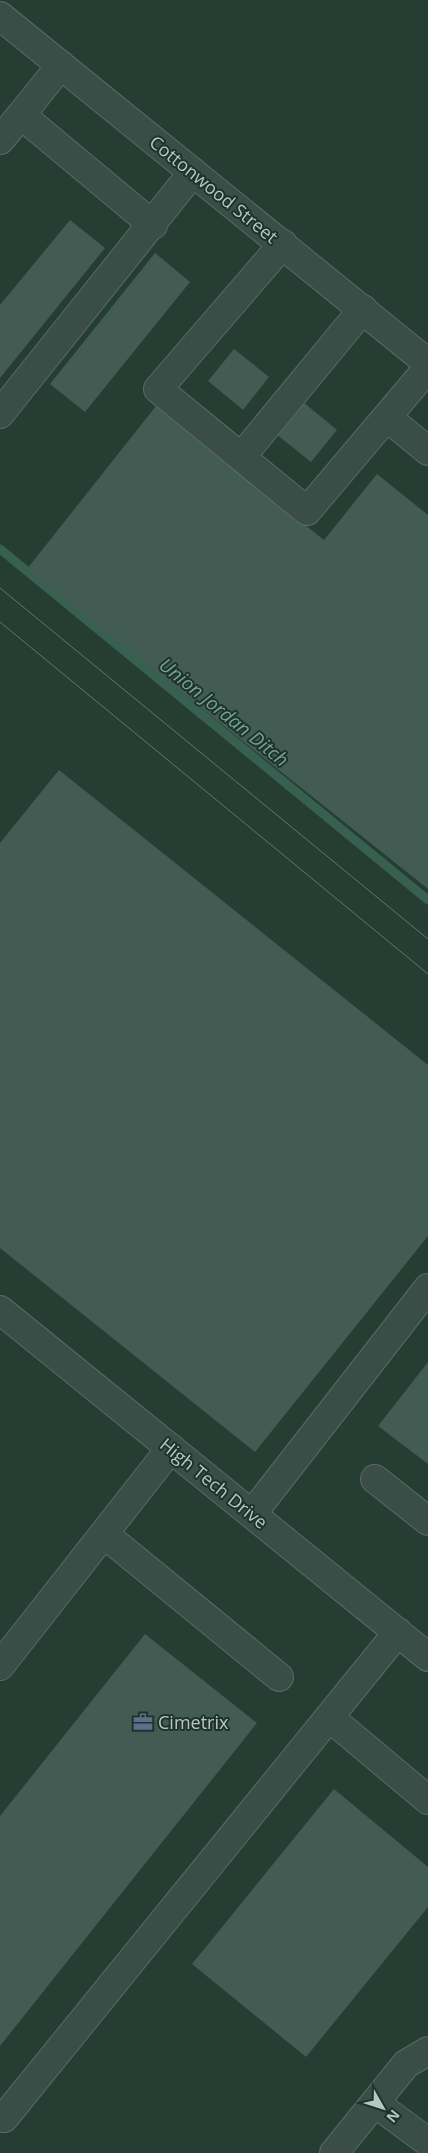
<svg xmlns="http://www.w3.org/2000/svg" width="428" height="2153" font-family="'Open Sans',sans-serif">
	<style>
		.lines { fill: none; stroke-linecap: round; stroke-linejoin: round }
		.stream { stroke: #376050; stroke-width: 9 }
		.building { fill: #425c53 }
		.minor-casing { stroke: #586b64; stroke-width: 30 }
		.minor { stroke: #3a4d46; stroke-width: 28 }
		.tram { stroke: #5e766d; stroke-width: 1 }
		.labels { text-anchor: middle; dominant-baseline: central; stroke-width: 4; stroke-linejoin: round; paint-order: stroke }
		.street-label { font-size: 18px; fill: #b6c8c2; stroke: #1f322b }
		.poi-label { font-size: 18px; fill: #b6c8c2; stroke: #1f322b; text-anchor: start }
		.water-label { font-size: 19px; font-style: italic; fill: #71a590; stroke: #1f322b }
	</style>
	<rect width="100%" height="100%" fill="#263d34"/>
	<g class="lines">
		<path class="stream" d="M 0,549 L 428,900"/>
	</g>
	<path class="building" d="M 70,220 L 105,248 L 0,378 L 0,305 Z
		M 155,253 L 190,282 L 85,412 L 50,384 Z
		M 234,349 L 269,377 L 243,410 L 208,381 Z
		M 302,401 L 337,430 L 311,462 L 276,434 Z
		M 156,406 L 324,540 L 377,474 L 428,515 L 428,889 L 27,569 Z
		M 59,770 L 428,1065 L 428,1236 L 255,1452 L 0,1248 L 0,843 Z
		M 428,1362 L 428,1464 L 378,1426 Z
		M 145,1634 L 257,1723 L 0,2046 L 0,1816 Z
		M 334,1789 L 428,1867 L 428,1907 L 306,2057 L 192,1964 Z"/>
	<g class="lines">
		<defs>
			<path id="minor" d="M 0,16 L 428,363
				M 21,115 L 61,65
				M 0,140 L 21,115 L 153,225
				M 283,244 L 158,389 L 307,511 L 428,368
				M 0,414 L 193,172
				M 388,418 L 428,451
				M 242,456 L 363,309
				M 0,1310 L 428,1657
				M 375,1479 L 428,1521
				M 252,1514 L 428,1288
				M 104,1534 L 279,1677
				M 0,1666 L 171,1448
				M 329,1717 L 428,1800
				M 375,2103 L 428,2142
				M 4,2118 L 398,1632
				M 334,2153 L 406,2064 L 428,2051"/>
		</defs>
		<use href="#minor" class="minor-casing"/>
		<use href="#minor" class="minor"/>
		<path class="tram" d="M 0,588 L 428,939
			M 0,622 L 428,974"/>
	</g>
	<defs>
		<symbol id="office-bare" viewBox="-9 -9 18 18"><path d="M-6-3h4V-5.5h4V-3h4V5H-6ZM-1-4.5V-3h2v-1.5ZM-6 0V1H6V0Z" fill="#5c6f8a" stroke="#1f322b" stroke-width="2.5" paint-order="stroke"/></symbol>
	</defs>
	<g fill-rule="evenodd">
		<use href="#office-bare" x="129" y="1708" width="28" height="28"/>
	</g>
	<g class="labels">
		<g class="street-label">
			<text transform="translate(214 189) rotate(39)">Cottonwood Street</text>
			<text transform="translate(214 1483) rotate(39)">High Tech Drive</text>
		</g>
		<g class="poi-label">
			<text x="158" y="1722">Cimetrix</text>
		</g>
		<g class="water-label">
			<text transform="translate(224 712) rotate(39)">Union Jordan Ditch</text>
		</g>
	</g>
	<g transform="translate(383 2108) rotate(129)" stroke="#1f322b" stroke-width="4" paint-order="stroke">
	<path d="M0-4L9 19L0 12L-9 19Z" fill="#b6c8c2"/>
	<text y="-8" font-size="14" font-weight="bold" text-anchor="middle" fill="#b6c8c2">N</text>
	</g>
</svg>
